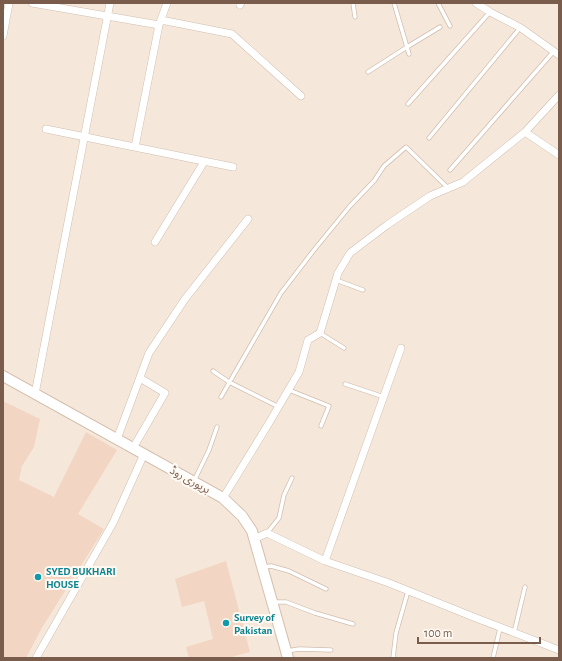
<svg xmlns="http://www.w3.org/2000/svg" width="562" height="661" font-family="'Alegreya Sans','Noto Sans Arabic',sans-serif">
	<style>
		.residential { fill: #f5e8da }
		.building { fill: #f3d5c3 }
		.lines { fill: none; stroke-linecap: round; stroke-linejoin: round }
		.lane-casing { stroke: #d1beb0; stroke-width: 5 }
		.street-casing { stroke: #d1beb0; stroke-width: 8 }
		.secondary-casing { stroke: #d6c0b0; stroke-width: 12 }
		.lane { stroke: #fff; stroke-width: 3.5 }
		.street { stroke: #fff; stroke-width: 7 }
		.secondary { stroke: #fff; stroke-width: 10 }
		.culture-dot { fill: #0f9aa8; stroke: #fffaf3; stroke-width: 1.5 }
		.labels { text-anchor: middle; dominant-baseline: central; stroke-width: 4; stroke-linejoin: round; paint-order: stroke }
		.street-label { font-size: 11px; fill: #7a5c4d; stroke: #fffaf3 }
		.culture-label { font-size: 11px; font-weight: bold; fill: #0d838f; stroke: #fffaf3; text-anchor: start }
	</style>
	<rect width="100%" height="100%" fill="#fdf6ec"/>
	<path class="residential" d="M 3,3 L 559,3 L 559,658 L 3,658 Z"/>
	<path class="building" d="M 3,401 L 40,419 L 34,447 L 22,466 L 19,480 L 54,497 L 86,432 L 117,450 L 78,514 L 104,529 L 43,626 L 26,658 L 3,658 Z
		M 226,561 L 250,652 L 228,658 L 189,658 L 186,647 L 213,639 L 204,601 L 182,607 L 175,579 Z"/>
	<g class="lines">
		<defs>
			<path id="lane" d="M 353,3 L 355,17
				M 394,3 L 409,54
				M 438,3 L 450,26
				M 368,72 L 407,47 L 440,27
				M 408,104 L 490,12
				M 429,138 L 520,28
				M 450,170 L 554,51
				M 336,280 L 363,290
				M 320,333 L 344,348
				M 213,371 L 229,382 L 279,407
				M 345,384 L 384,397
				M 289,390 L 329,406 L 321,426
				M 221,397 L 281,293 L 314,250 L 350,206 L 374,181 L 384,166 L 406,147 L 448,188
				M 194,481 L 209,450 L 217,427
				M 267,533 L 279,518 L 284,495 L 292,478
				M 264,567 L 271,566 L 289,571 L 326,589
				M 273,602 L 286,602 L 315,613 L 353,624
				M 514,633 L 525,587
				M 287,651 L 299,649 L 331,650
				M 393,658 L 396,633 L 408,591
				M 493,658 L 500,628"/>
			<path id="street" d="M 32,3 L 159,25
				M 476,3 L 490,12 L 521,28 L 559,55
				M 240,5 L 241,3
				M 161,20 L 232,34 L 301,96
				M 3,36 L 9,3
				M 46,129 L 233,167
				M 525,132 L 559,155
				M 135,147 L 159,25 L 167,3
				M 155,242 L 204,162
				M 35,394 L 110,3
				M 117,439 L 149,353 L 185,299 L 248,219
				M 133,448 L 165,393 L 140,378
				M 223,498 L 269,423 L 299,372 L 308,340 L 320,333 L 338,273 L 350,253 L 387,225 L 430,196 L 463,182 L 525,132 L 559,95
				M 254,539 L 267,533 L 325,561 L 389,583 L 476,618 L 559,650
				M 325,561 L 401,348
				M 36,658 L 113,523 L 144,454"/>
			<path id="secondary" d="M 3,376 L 223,498 L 242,516 L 252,531 L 288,658"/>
		</defs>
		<use href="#lane" class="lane-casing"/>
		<use href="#street" class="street-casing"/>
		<use href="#secondary" class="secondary-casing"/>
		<use href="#lane" class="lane"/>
		<use href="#street" class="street"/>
		<use href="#secondary" class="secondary"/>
	</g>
	<g class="culture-dot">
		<circle cx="38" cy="577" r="4"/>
		<circle cx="226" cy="623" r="4"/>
	</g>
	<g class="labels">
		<g class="street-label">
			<text transform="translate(190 480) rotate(29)">بریوری روڈ</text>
		</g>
		<g class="culture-label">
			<text x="46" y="571">SYED BUKHARI<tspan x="46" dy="13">HOUSE</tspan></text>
			<text x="234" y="617">Survey of<tspan x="234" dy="13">Pakistan</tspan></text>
		</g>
	</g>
	<rect width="562" height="661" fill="none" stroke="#7a5c4d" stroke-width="8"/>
	<path d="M418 637v6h122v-6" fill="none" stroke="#7a5c4d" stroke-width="2"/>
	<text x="424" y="637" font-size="12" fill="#7a5c4d" stroke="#fffaf3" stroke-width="3" paint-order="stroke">100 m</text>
</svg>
